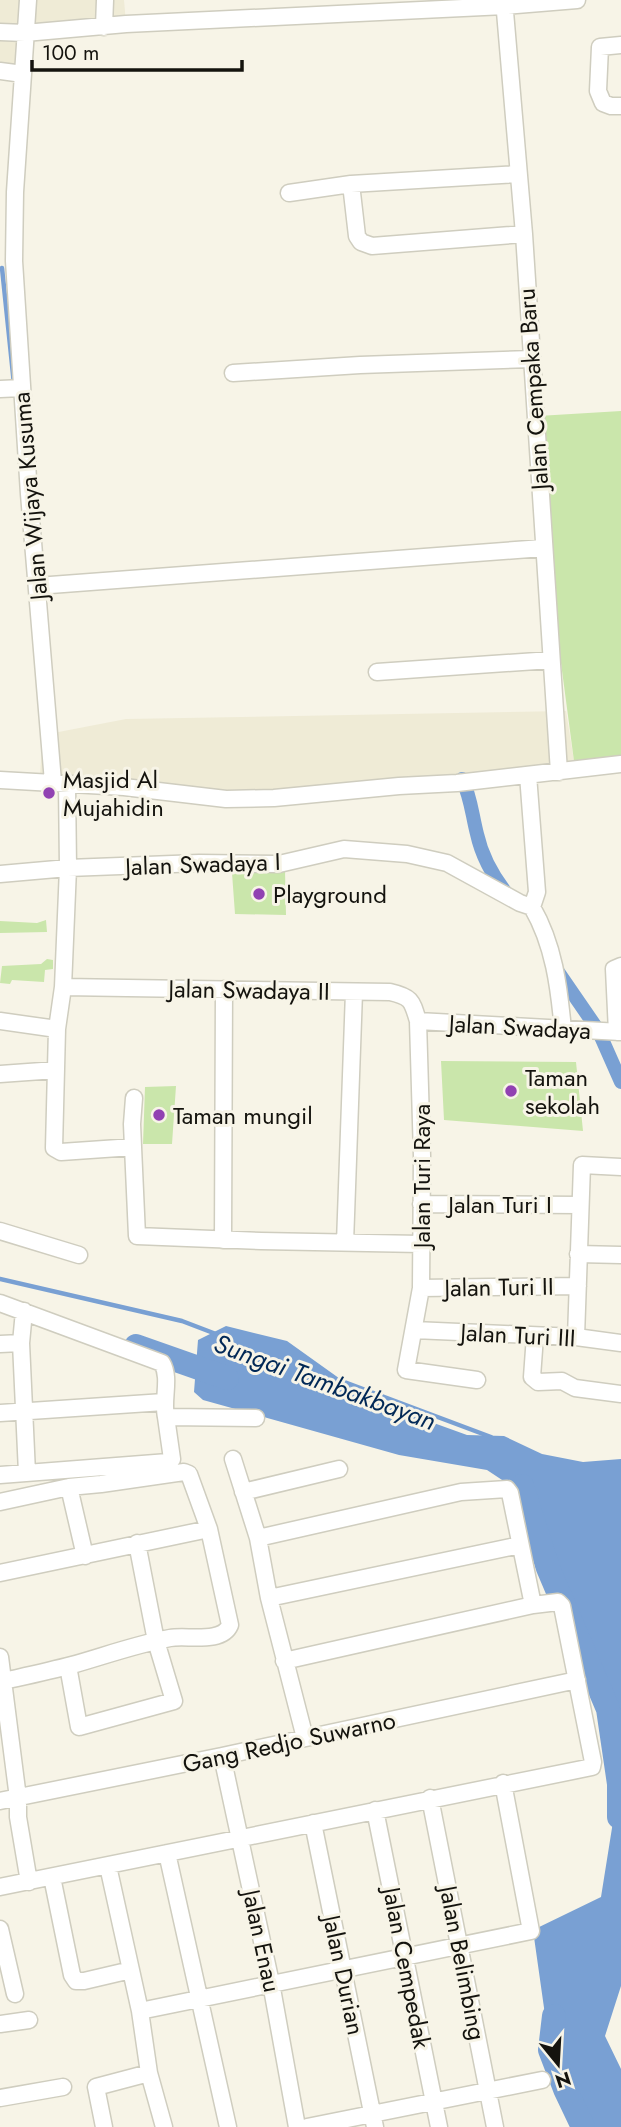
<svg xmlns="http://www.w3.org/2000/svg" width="621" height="2127" font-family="Jost,sans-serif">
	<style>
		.built { fill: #efebd6 }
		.green { fill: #cae6ab }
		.water { fill: #79a0d3 }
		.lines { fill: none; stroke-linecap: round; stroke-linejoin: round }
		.stream { stroke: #79a0d3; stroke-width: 4.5 }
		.canal { stroke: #79a0d3; stroke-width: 14 }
		.river { stroke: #79a0d3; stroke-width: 24 }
		.minor-casing { stroke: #cfcdbf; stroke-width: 19 }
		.minor { stroke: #fff; stroke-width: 16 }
		.poi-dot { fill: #9142b2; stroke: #f7f4e7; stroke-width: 2.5 }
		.labels { text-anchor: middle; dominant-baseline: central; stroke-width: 6; stroke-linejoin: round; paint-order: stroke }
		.street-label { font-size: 24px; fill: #14130e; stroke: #f7f4e7 }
		.poi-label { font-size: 24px; fill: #14130e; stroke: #f7f4e7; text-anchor: start }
		.water-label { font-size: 26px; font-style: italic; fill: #012856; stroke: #f7f4e7 }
	</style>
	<rect width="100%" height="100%" fill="#f7f4e7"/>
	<path class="built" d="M 0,0 L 124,0 L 126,23 L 21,33 L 16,74 L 0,70 Z
		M 566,711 L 574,761 L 400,789 L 123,796 L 39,788 L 43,735 L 126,719 Z"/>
	<path class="green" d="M 621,411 L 621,758 L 574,761 L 546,550 L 538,416 Z
		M 285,870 L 286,915 L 235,914 L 232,873 Z
		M 46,920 L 47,932 L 0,933 L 0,921 L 37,923 Z
		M 47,959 L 53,960 L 53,969 L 45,970 L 44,982 L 12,980 L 10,984 L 0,983 L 2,966 L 41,964 Z
		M 441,1061 L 576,1062 L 583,1131 L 444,1120 Z
		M 176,1086 L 172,1144 L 143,1144 L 145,1087 Z"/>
	<path class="water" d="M 226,1326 L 287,1341 L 357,1391 L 406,1413 L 467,1435 L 504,1436 L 542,1454 L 583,1462 L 621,1459 L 621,1753 L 570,1599 L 520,1492 L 487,1470 L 399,1455 L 203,1400 L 194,1392 L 198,1340 Z
		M 619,1784 L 621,1785 L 621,1986 L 605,2036 L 621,2069 L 621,2127 L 583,2127 L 565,2089 L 550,2050 L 533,1930 L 601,1897 Z"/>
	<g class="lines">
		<path class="stream" d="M 2,268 L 14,384
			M 0,1279 L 182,1321 L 216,1334
			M 339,1380 L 491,1437"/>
		<path class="canal" d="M 462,779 C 471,797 472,815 477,834 C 482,857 492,875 507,894
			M 556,969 L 598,1030 L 621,1082"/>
		<path class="river" d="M 136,1346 L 227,1378
			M 522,1486 L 548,1568 L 608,1709 L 619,1784 L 619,1817
			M 554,2016 L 550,2050 L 565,2089 L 583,2127"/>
		<defs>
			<path id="minor" d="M 28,0 L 15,192 L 14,261 L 29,494 L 53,782
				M 504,0 L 524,234 L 559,772
				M 104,27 L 105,0
				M 0,32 L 25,33 L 126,24 L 505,6 L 577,0
				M 621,45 L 600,47 L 598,91 L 603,103 L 611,106 L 621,106
				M 0,71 L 23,74
				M 351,184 L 357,236 L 361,242 L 372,246 L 524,234
				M 289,193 L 351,184 L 518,174
				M 233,373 L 360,365 L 531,359
				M 0,389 L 22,388
				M 37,586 L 543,548
				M 377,672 L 551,660
				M 528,775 L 537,892 L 532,907
				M 0,780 L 124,787 L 226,799 L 274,798 L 399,786 L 457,783 L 621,764
				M 67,784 L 68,868 L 63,987 L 57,1029 L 54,1148 L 61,1152 L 133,1147 L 137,1236 L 261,1241 L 421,1244
				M 0,874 L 68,868 L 199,863 L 279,864 L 344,849 L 407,854 L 447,863 L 520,903 L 532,907 C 554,945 559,987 563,1030
				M 63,987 L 390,992 C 412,997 412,1001 418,1021 L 422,1156 L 421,1288 L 406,1370 L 477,1380
				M 0,1021 L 57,1029
				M 418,1021 L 621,1032
				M 617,1032 L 614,969 L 621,966
				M 0,1074 L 56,1070
				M 133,1147 L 132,1124 L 134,1098
				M 421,1204 L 580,1205
				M 0,1231 L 79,1255
				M 223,1240 L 224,989
				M 345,1243 L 354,992
				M 578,1254 L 621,1255
				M 421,1288 L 578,1286
				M 0,1303 L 162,1363 C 171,1378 162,1400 166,1417
				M 24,1311 L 21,1343 L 27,1473
				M 414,1330 L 576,1337 L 621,1343
				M 535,1336 L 532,1377 L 538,1382 L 562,1381 L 575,1388 L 621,1394
				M 576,1337 L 582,1165 L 621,1167
				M 0,1344 L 21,1343
				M 0,1413 L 164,1402
				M 233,1459 L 258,1538 L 269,1598 L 305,1738
				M 0,1475 L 168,1462 L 172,1459 L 166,1417 L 256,1418
				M 69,1487 L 85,1556
				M 243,1492 L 339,1469
				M 0,1502 L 69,1487 L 101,1484 L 184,1472 L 189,1474 L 209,1529 L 230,1625 C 222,1644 187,1635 170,1638 C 137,1644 104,1656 72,1665 C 49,1671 26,1676 4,1681
				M 0,1573 L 209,1529
				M 269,1598 L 520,1545
				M 0,1657 L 18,1798 L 18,1817 L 29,1882
				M 284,1661 L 533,1605
				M 68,1666 L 79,1727 L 174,1701 L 156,1641 L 137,1543
				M 222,1756 L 271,1983 L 297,2127
				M 430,1798 L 495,2127
				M 0,1801 L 222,1756 L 577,1680
				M 375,1810 L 439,2127
				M 313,1823 L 375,2127
				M 167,1853 L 228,2127
				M 108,1866 L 140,2011 L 149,2073 L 164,2127
				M 52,1877 L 72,1975 L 76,1981 L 84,1981 L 131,1970
				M 0,1887 L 592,1767 L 593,1762 L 562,1606 L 558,1602 L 533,1605 L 510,1493 L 507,1489 L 461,1492 L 258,1538
				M 0,1929 L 15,1994
				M 140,2011 L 531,1931 L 503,1783
				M 0,2024 L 29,2020
				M 0,2098 L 63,2087
				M 104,2127 L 96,2087 L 149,2073
				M 307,2127 L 542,2080"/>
		</defs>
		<use href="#minor" class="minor-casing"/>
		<use href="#minor" class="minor"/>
	</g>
	<g class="poi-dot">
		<circle cx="49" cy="793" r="7"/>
		<circle cx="259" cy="894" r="7"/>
		<circle cx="511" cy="1091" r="7"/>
		<circle cx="159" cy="1115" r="7"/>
	</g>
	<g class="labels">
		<g class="street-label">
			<text transform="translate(533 389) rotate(-94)">Jalan Cempaka Baru</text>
			<text transform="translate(30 496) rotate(-95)">Jalan Wijaya Kusuma</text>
			<text transform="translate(203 864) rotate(-2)">Jalan Swadaya I</text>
			<text transform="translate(249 990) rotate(1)">Jalan Swadaya II</text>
			<text transform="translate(520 1027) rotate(3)">Jalan Swadaya</text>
			<text transform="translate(421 1176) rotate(-90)">Jalan Turi Raya</text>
			<text x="500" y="1204">Jalan Turi I</text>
			<text transform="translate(499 1287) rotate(-1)">Jalan Turi II</text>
			<text transform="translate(518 1335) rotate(3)">Jalan Turi III</text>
			<text transform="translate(289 1742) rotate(-12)">Gang Redjo Suwarno</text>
			<text transform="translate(262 1941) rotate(78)">Jalan Enau</text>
			<text transform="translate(463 1963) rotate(79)">Jalan Belimbing</text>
			<text transform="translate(407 1968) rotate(79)">Jalan Cempedak</text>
			<text transform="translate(344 1975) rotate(78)">Jalan Durian</text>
		</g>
		<g class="poi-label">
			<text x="63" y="779">Masjid Al<tspan x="63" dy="28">Mujahidin</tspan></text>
			<text x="273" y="894">Playground</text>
			<text x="525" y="1077">Taman<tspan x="525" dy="28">sekolah</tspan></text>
			<text x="173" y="1115">Taman mungil</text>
		</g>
		<g class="water-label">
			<text transform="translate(325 1382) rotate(20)">Sungai Tambakbayan</text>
		</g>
	</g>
	<g transform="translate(558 2064) rotate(162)" stroke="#f7f4e7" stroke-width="5" paint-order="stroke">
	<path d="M0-5L12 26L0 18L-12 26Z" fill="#14130e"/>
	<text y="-10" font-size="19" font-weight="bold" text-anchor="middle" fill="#14130e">N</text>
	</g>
	<path d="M32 60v10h210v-10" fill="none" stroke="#14130e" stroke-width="3.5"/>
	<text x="42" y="60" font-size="21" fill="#14130e" stroke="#f7f4e7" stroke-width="5" paint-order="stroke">100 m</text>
</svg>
